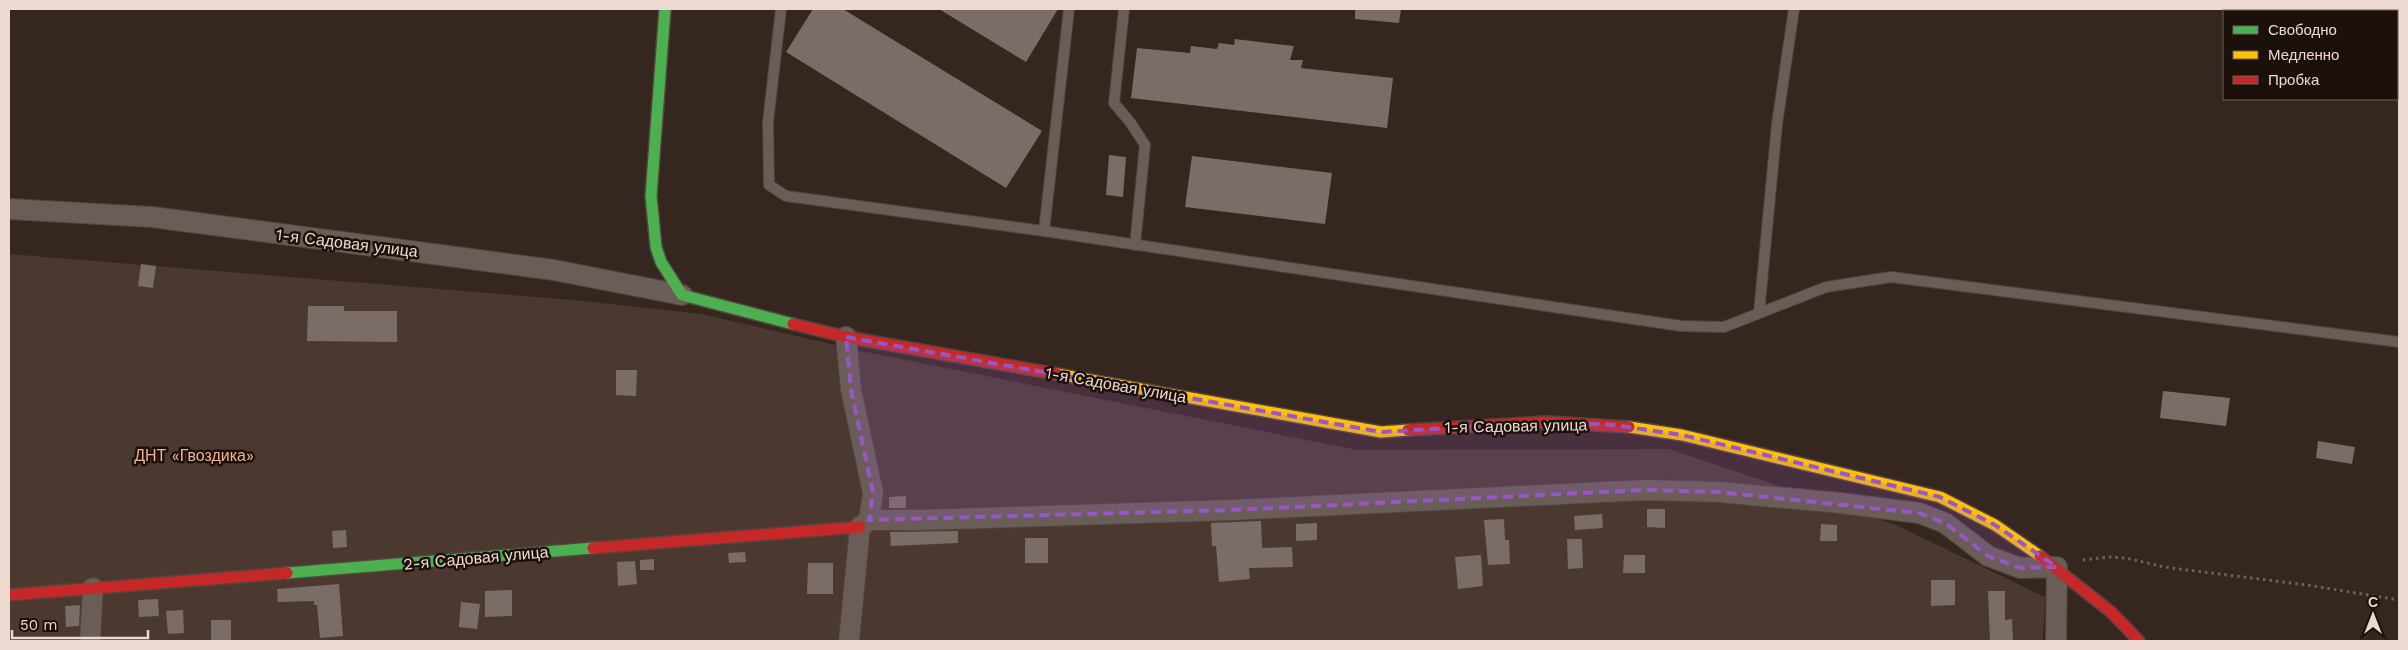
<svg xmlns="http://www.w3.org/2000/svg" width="2408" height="650" font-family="'Work Sans',sans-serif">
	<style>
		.green { fill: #4b3930 }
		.building { fill: #7a6c66 }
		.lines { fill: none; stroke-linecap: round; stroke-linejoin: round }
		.lane-casing { stroke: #52443e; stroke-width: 12 }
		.street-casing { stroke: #52443e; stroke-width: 22 }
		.fast-casing { stroke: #52443e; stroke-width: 14 }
		.slow-casing { stroke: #52443e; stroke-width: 14 }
		.jam-casing { stroke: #52443e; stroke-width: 14 }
		.path { stroke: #6d625d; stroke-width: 3; stroke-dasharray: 2.5 4; stroke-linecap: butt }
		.lane { stroke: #6a5d57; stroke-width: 10 }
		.street { stroke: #6a5d57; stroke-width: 20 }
		.fast { stroke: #4caf50; stroke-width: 11 }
		.slow { stroke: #ffc107; stroke-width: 11 }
		.jam { stroke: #c62828; stroke-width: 11 }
		.marked { fill: #9758c4; fill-opacity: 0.2; stroke: #9758c4; stroke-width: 4; stroke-dasharray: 10 6; stroke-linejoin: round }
		.labels { text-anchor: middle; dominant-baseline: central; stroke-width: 5; stroke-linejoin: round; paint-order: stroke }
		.street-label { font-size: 16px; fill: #ecdad1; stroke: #1c100a }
		.park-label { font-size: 16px; fill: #eeb296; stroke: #1c100a }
	</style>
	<rect width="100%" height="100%" fill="#35261f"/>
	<path class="green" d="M 9,254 L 573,300 L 702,314 L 861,351 L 1357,450 L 1669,449 L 1896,525 L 2045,597 L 2043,641 L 9,641 Z"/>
	<path class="building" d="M 813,9 L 843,9 L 1042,131 L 1006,188 L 786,52 Z
		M 939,9 L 1058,9 L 1026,62 Z
		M 1355,9 L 1401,9 L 1399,23 L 1355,19 Z
		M 1235,39 L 1294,46 L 1290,60 L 1303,60 L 1301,68 L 1393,78 L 1387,128 L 1131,98 L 1137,48 L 1190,53 L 1191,46 L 1217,49 L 1219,43 L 1234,45 Z
		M 1109,155 L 1126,157 L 1123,197 L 1106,195 Z
		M 1192,156 L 1332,173 L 1325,224 L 1185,207 Z
		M 141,264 L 156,266 L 153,288 L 138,286 Z
		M 308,306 L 344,306 L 344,311 L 397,311 L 397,342 L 307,341 Z
		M 616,370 L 637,370 L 636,396 L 616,395 Z
		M 2163,391 L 2230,398 L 2226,426 L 2160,418 Z
		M 2318,441 L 2355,447 L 2352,464 L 2316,458 Z
		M 906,496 L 906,508 L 889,508 L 889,497 Z
		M 1647,509 L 1665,509 L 1665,528 L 1647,527 Z
		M 1602,514 L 1603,528 L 1575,530 L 1574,516 Z
		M 1504,519 L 1505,540 L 1509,540 L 1510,564 L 1488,565 L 1484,520 Z
		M 1261,521 L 1262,548 L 1292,547 L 1293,567 L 1249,568 L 1250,579 L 1219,582 L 1216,546 L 1212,546 L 1211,523 Z
		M 1317,523 L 1317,540 L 1296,541 L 1296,524 Z
		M 1821,524 L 1837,525 L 1837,541 L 1820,541 Z
		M 346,530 L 347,547 L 333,548 L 332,531 Z
		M 958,531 L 958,543 L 891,546 L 890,532 Z
		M 1025,538 L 1048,538 L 1048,563 L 1025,563 Z
		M 1567,539 L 1582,539 L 1583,568 L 1568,569 Z
		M 745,552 L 746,562 L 729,563 L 728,553 Z
		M 1481,555 L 1483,586 L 1458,589 L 1455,557 Z
		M 1624,555 L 1645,555 L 1645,573 L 1623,573 Z
		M 654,559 L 654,570 L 640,570 L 640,560 Z
		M 635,561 L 637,584 L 618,586 L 617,562 Z
		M 808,563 L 833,563 L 833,594 L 807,594 Z
		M 1931,580 L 1955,580 L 1955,605 L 1931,606 Z
		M 339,584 L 343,636 L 320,638 L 317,605 L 314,605 L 314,601 L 278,602 L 277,589 Z
		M 512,590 L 512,616 L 485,617 L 485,591 Z
		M 1988,591 L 2005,591 L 2005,620 L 2012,619 L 2013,641 L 1990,641 Z
		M 158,599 L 159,616 L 139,617 L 138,600 Z
		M 461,602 L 480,604 L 477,629 L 459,627 Z
		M 80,605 L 79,626 L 66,627 L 65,606 Z
		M 183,610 L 184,633 L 168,634 L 166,611 Z
		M 211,620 L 231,620 L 231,641 L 211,641 Z"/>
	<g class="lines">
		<defs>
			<path id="lane" d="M 781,9 L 768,122 L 769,185 L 786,196 L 1044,231 L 1681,326 L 1724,327 L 1826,287 L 1891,277 L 2399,342
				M 1124,9 L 1114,103 L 1130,122 L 1145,145 L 1135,245
				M 1044,231 L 1069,9
				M 1759,313 L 1777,124 L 1794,9"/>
			<path id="street" d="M 9,209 L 152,217 L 554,270 L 682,295
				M 846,337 L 851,390 L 873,493 L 869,520 L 860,527 L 849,641
				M 869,520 L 921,520 L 1232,510 L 1646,490 L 1718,492 L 1840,503 L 1919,513 L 1945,523 L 1988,556 L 2020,568 L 2057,567 L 2056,641
				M 90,641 L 93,588"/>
			<path id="fast" d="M 665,9 L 651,196 L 656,247 L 661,262 L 682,295 L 793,324
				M 287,573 L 593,548"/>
			<path id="slow" d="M 1057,374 L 1381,432 L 1408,430
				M 1629,427 L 1682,435 L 1940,497 L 1995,525 L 2040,556"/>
			<path id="jam" d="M 793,324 L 846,337 L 1057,374
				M 1408,430 L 1547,422 L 1629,427
				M 593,548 L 860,527
				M 2040,556 L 2111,612 L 2139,641
				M 9,595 L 287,573"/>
		</defs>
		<use href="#lane" class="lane-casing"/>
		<use href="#street" class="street-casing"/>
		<use href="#fast" class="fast-casing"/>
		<use href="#slow" class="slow-casing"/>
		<use href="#jam" class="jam-casing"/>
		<path class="path" d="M 2083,560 L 2110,557 L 2126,558 L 2164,567 L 2307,585 L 2399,600"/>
		<use href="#lane" class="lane"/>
		<use href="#street" class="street"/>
		<use href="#fast" class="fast"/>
		<use href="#slow" class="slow"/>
		<use href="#jam" class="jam"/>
	</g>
	<path class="marked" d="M 846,337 L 1381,432 L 1547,422 L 1614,425 L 1682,435 L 1940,497 L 1995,525 L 2057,567 L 2020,568 L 1988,556 L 1945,523 L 1919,513 L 1718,492 L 1646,490 L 1232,510 L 869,520 L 873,493 L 851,390 Z"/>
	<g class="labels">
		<g class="street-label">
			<text transform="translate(347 243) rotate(7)">1-я Садовая улица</text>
			<text transform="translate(1116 385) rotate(10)">1-я Садовая улица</text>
			<text transform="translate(1516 426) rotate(-1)">1-я Садовая улица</text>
			<text transform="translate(476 558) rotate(-5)">2-я Садовая улица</text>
		</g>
		<g class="park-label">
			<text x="194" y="455">ДНТ «Гвоздика»</text>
		</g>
	</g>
	<rect width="2408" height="650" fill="none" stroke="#ecdad1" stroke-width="20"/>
	<rect x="2223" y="10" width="175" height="90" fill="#1c100a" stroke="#6f615a"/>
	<rect x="2233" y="26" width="25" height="8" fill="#4caf50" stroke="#6f615a"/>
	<text x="2268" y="35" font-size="15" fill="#ecdad1">Свободно</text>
	<rect x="2233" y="51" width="25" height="8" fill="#ffc107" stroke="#6f615a"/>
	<text x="2268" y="60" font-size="15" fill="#ecdad1">Медленно</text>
	<rect x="2233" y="76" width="25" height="8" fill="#c62828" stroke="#6f615a"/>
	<text x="2268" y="85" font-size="15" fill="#ecdad1">Пробка</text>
	<g transform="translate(2373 615)" stroke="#1c100a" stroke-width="4" paint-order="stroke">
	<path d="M0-4L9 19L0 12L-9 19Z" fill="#ecdad1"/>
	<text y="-8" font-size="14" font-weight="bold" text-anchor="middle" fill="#ecdad1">С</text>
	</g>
	<path d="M12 630v8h136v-8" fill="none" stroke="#ecdad1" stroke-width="2.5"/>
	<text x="20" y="630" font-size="15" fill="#ecdad1" stroke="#1c100a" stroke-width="4" paint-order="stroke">50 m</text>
</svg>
